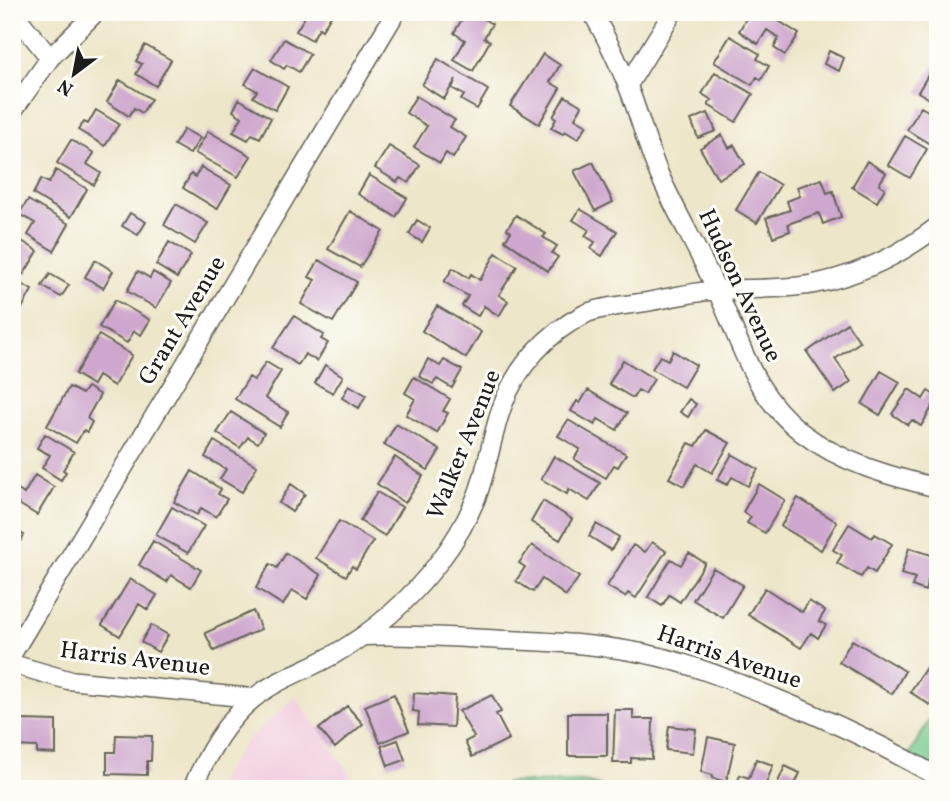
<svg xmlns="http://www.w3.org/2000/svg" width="950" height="801" font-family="Vollkorn,serif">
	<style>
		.built { fill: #f2cfe1 }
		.green { fill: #7bcd8f; stroke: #4c7456; stroke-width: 2 }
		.building { fill: #cea7ce }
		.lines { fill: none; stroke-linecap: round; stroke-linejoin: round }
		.minor-casing { stroke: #656359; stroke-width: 21 }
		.minor { stroke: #fff; stroke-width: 18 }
		.labels { text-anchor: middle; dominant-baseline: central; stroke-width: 6; stroke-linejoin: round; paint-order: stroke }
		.street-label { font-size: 24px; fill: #1c1c1c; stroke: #fdfcf7 }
	</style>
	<rect width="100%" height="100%" fill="#fdfcf7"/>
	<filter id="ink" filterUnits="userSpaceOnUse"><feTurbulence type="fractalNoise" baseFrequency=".0143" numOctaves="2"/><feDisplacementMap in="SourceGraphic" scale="14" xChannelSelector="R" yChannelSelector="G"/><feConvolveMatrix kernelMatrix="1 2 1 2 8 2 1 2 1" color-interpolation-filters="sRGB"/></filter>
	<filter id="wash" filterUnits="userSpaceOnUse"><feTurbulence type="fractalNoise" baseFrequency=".00686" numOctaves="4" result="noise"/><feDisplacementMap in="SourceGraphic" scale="28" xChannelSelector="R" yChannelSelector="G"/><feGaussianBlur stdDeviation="1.57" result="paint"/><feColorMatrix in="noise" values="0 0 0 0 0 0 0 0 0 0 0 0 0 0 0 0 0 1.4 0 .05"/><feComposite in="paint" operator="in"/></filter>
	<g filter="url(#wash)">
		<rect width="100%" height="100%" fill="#ede6c9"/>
		<path class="built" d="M 296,697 L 356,782 L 402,789 L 217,789 L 223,774 L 245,742 Z"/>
		<path class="green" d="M 938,705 L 938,772 L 909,755 Z
			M 584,782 L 611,789 L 506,789 L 506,783 Z"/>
		<g id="blocks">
			<path class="building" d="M 308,12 L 333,12 L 322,30 L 319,28 L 312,40 L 296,31 Z
				M 466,12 L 472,12 L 492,24 L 484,38 L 490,41 L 473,71 L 454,60 L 465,40 L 454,33 Z
				M 750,12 L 765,12 L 799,34 L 785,55 L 774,48 L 779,38 L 767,30 L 758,44 L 739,31 Z
				M 730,36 L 760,54 L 757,59 L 769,66 L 761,80 L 757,77 L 752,85 L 714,62 Z
				M 284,39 L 310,54 L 299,72 L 287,65 L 284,69 L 271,60 Z
				M 145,45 L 171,60 L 156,86 L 136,74 L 142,64 L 136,61 Z
				M 829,51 L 844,58 L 839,71 L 824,64 Z
				M 543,54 L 560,65 L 550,82 L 560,88 L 539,124 L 510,106 Z
				M 438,59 L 488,90 L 477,109 L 461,100 L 464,95 L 452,88 L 456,79 L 444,99 L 422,85 Z
				M 934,65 L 938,67 L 938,104 L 918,92 Z
				M 255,68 L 288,87 L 275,110 L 253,97 L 257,91 L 245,84 Z
				M 715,72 L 753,94 L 736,122 L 708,105 L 712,100 L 702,94 Z
				M 120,80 L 151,99 L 142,113 L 134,108 L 129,116 L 107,102 Z
				M 416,96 L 455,120 L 450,127 L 466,137 L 453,158 L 446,153 L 440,163 L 414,147 L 427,126 L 406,113 Z
				M 565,96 L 582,106 L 575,118 L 587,125 L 578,139 L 565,131 L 563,134 L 551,128 L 556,119 L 553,117 Z
				M 239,99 L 271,118 L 260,138 L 252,134 L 248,140 L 233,132 L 242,117 L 233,111 Z
				M 921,107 L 938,117 L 938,149 L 907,130 Z
				M 96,110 L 119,124 L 105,146 L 78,130 L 84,122 L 88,124 Z
				M 708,113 L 716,131 L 698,138 L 691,120 Z
				M 184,129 L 200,138 L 190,154 L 174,145 Z
				M 208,131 L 251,156 L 238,177 L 195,153 Z
				M 722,135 L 729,148 L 734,145 L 745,164 L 718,179 L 700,148 Z
				M 905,136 L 927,149 L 910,178 L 888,165 Z
				M 71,140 L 94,153 L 87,164 L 101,173 L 94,185 L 57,163 Z
				M 389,146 L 420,165 L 409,183 L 400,178 L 397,182 L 375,168 Z
				M 867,161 L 886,173 L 879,184 L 885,188 L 877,202 L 852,187 Z
				M 593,162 L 613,202 L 595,211 L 574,171 Z
				M 201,167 L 231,185 L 217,209 L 183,188 L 191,174 L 195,177 Z
				M 56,170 L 87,189 L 71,217 L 33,194 L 41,179 L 49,183 Z
				M 759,172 L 780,185 L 757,223 L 736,210 Z
				M 369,175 L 407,198 L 396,217 L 358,194 Z
				M 822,179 L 827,193 L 833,191 L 841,217 L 823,224 L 819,213 L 788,224 L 790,231 L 773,237 L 766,218 L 790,210 L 787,201 L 800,196 L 797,187 Z
				M 28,200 L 69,224 L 54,251 L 28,235 L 35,223 L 19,214 Z
				M 176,204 L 208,223 L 195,244 L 164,225 Z
				M 580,209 L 617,231 L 602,256 L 591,249 L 595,242 L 585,236 L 589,230 L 573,220 Z
				M 350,211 L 383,231 L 360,267 L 328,249 Z
				M 130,213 L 146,222 L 138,235 L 122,226 Z
				M 516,215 L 546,234 L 543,237 L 557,246 L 552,253 L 558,257 L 548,271 L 505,240 L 511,232 L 507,229 Z
				M 417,220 L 430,228 L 422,242 L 409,234 Z
				M 12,235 L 38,251 L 24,274 L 12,266 Z
				M 169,242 L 191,255 L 177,278 L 156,265 Z
				M 496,253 L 517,266 L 499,295 L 508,301 L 499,316 L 484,306 L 478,316 L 462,306 L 468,296 L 444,282 L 453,268 L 469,278 L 471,274 L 480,280 Z
				M 95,260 L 113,271 L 103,288 L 85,277 Z
				M 319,260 L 357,282 L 333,322 L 301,304 L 315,280 L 309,277 Z
				M 138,271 L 150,278 L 153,272 L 171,283 L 156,308 L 127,291 Z
				M 50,274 L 69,285 L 61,297 L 42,286 Z
				M 12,278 L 32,290 L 22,308 L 12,302 Z
				M 115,300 L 150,320 L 141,335 L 134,331 L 127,343 L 99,327 Z
				M 437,306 L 481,332 L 466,358 L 422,331 Z
				M 294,316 L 324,335 L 321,339 L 328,343 L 317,361 L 305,354 L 298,365 L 273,348 Z
				M 847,323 L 860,342 L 835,359 L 851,382 L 835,393 L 807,352 Z
				M 99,335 L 132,355 L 114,386 L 98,376 L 93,385 L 75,374 Z
				M 673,351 L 696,365 L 683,387 L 652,369 L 660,356 L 668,360 Z
				M 428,359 L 440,366 L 444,360 L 462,370 L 452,388 L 437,379 L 433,384 L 419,376 Z
				M 623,360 L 654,379 L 645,394 L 638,390 L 633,398 L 609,384 Z
				M 266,362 L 281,371 L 265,398 L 288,412 L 280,427 L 235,399 L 249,377 L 254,380 Z
				M 325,365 L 343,376 L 333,393 L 315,383 Z
				M 881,371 L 900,382 L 880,415 L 862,404 Z
				M 414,377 L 450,399 L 443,411 L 448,413 L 437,433 L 406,415 L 415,399 L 405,393 Z
				M 349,385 L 366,395 L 359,408 L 342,398 Z
				M 69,387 L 82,394 L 87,387 L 100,395 L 87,418 L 92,422 L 87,432 L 84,430 L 76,443 L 47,426 Z
				M 909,389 L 923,399 L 928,391 L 938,397 L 921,426 L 912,420 L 908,425 L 892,414 Z
				M 588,390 L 627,413 L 617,430 L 598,419 L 595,425 L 571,411 L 577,401 L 580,403 Z
				M 689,399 L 696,404 L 688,417 L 680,412 Z
				M 231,412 L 264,433 L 258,443 L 248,437 L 240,448 L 217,433 Z
				M 568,420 L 626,454 L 618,467 L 614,465 L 606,478 L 574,459 L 580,449 L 558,436 Z
				M 396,424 L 440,450 L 428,470 L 384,445 Z
				M 706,430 L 730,443 L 712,473 L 697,464 L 684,486 L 669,478 L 689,443 L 696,446 Z
				M 45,434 L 74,452 L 63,470 L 66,472 L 61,480 L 42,468 L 50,455 L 37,448 Z
				M 214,441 L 257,466 L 242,492 L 220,479 L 226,469 L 205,457 Z
				M 732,454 L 758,469 L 748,486 L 732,477 L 727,485 L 717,480 Z
				M 554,456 L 600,483 L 589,501 L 569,489 L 567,494 L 541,479 Z
				M 395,457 L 423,476 L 405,503 L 377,484 Z
				M 192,471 L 221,489 L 218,494 L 227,499 L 216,517 L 201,508 L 197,515 L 174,502 Z
				M 35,475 L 54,487 L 37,515 L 12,500 L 18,490 L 24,494 Z
				M 291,484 L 305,494 L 292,512 L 279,503 Z
				M 759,484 L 785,500 L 765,533 L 747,523 L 751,517 L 743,512 Z
				M 377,492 L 402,507 L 385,536 L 360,521 Z
				M 798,498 L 837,522 L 821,550 L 781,526 Z
				M 543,501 L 572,519 L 560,540 L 531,522 Z
				M 172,507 L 204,526 L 188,553 L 156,535 Z
				M 339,521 L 373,541 L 356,569 L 352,566 L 346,576 L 316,558 Z
				M 596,524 L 619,537 L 611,550 L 589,536 Z
				M 849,524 L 872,538 L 875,534 L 892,544 L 875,573 L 867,568 L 861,577 L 837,563 L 842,555 L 833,550 Z
				M 12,528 L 24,535 L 16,548 L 12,546 Z
				M 153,541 L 201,570 L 191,587 L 171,575 L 167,582 L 139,565 Z
				M 652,542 L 666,551 L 636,598 L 628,593 L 625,597 L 607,586 L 633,545 L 645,552 Z
				M 532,545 L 579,577 L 566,596 L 542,579 L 533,592 L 516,581 L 525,567 L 519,563 Z
				M 909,548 L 938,557 L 938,584 L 928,581 L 925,591 L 912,586 L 915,578 L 901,574 Z
				M 286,553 L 321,575 L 307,599 L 292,590 L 283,605 L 256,588 L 270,564 L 277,568 Z
				M 689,553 L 705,563 L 680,602 L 669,595 L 662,606 L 648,597 L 671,559 L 681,565 Z
				M 713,568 L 743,585 L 723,618 L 693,600 Z
				M 130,579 L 157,595 L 148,610 L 139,604 L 120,636 L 102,625 Z
				M 765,588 L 802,612 L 809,601 L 825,611 L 819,621 L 826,625 L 818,638 L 811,633 L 801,648 L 748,615 Z
				M 253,611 L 261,629 L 214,651 L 205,633 Z
				M 151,625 L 168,635 L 158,652 L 141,642 Z
				M 852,640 L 905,671 L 892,694 L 839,662 Z
				M 938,654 L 938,693 L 930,705 L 910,692 L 933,657 L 935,658 Z
				M 414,693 L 455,696 L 453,727 L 418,725 L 419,712 L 413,711 Z
				M 394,694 L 409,731 L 380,743 L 365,706 Z
				M 492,695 L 501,712 L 496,714 L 509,739 L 472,757 L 465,742 L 474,737 L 459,711 Z
				M 347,706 L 363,724 L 335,748 L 319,729 Z
				M 615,710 L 633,710 L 633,719 L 653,719 L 652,759 L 631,758 L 631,763 L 613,763 Z
				M 568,713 L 607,713 L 607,756 L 568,756 Z
				M 22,720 L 56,721 L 56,754 L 37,753 L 37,747 L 12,746 L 12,727 L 21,728 Z
				M 669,726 L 696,729 L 693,753 L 666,750 Z
				M 116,735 L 152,736 L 151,761 L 147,761 L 147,775 L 107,774 L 107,752 L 115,752 Z
				M 708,737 L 735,743 L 726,782 L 712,778 L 713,775 L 701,772 Z
				M 398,740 L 405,760 L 388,766 L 381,746 Z
				M 756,759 L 773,765 L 764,789 L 735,789 L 740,775 L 749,778 Z
				M 785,766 L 800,773 L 793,789 L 775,789 Z"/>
		</g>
	</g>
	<g filter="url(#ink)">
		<use href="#blocks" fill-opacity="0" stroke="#656359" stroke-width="2"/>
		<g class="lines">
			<defs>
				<path id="minor" d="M 13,12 L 50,58
					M 592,12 C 605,35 617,59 627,84 C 639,113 646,144 659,174 C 677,214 700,253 718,293 C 743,347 752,393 801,432 C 841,463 889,476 938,488
					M 628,85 L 673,12
					M 12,112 L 50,58 L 96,12
					M 364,636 C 412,634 459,638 507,640 C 558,642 610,645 660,657 C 700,667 737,683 775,698 C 831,721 885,746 938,777
					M 12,654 L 396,12
					M 12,664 L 68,680 L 253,698
					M 192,789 C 206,756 226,720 254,698 C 277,679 307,670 333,655 C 375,631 410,600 439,562 C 455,541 469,517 478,493 C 488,465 492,435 502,407 C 516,367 547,333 585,314 C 602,306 633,305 652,301 C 674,297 697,291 720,290 C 751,288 784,290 814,284 C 859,275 902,254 938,226"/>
			</defs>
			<use href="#minor" class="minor-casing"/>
			<use href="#minor" class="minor"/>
		</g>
	</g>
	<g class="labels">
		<g class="street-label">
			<text transform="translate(739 286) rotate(65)">Hudson Avenue</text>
			<text transform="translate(183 321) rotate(-59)">Grant Avenue</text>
			<text transform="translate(465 445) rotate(-68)">Walker Avenue</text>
			<text transform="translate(729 658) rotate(19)">Harris Avenue</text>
			<text transform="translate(135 660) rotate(7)">Harris Avenue</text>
		</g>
	</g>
	<rect width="950" height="801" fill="none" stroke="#fdfcf7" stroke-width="42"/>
	<g transform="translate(74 74) rotate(212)" stroke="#fdfcf7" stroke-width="5" paint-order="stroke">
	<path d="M0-5L12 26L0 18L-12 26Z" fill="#1c1c1c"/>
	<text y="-10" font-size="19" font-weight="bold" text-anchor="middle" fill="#1c1c1c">N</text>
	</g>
</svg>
